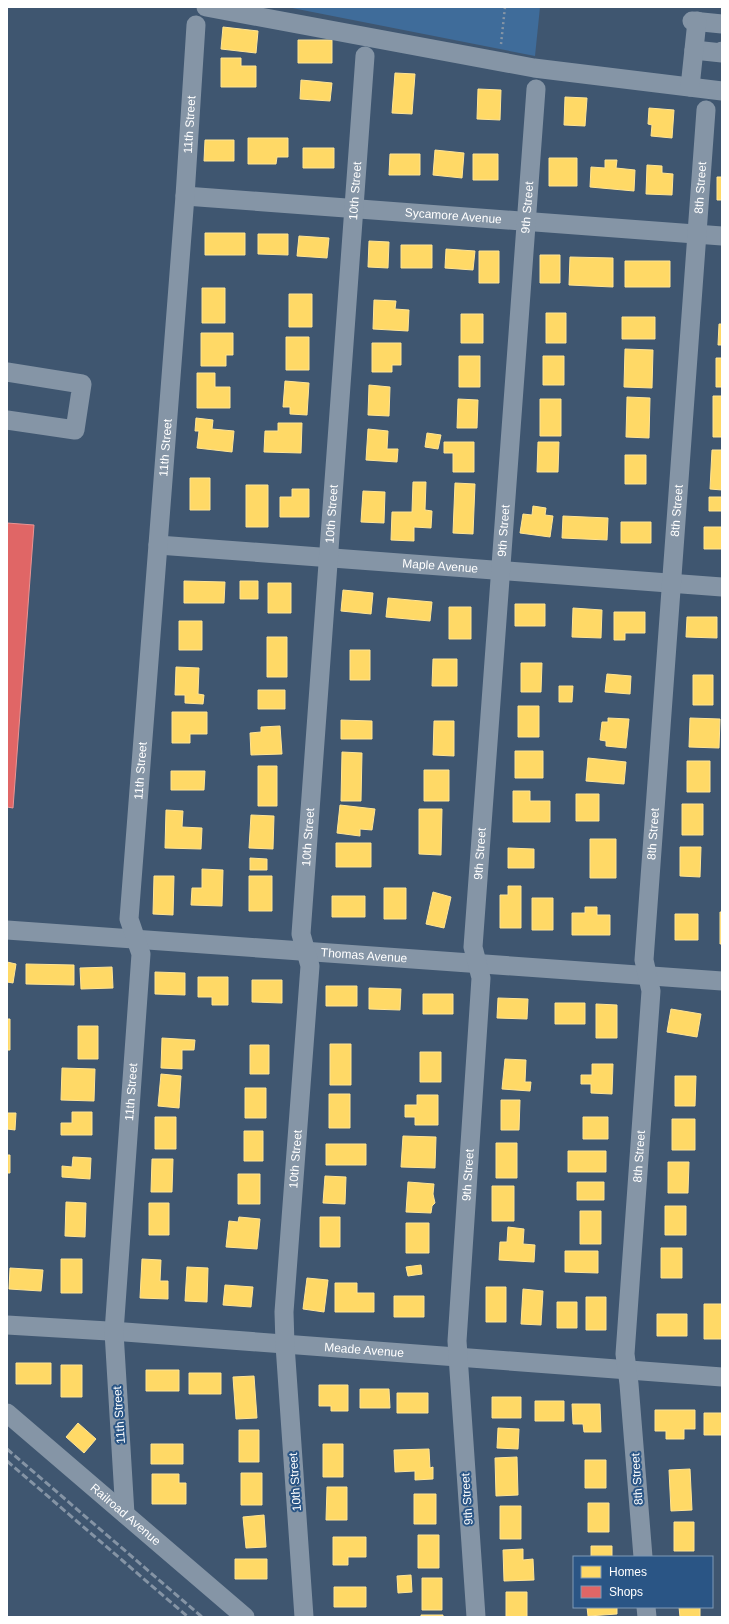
<svg xmlns="http://www.w3.org/2000/svg" width="729" height="1624" font-family="Helvetica,sans-serif">
	<style>
		.green { fill: #3f6c9a }
		.homes { fill: #ffd966; stroke: #ffe494 }
		.shops { fill: #e06666; stroke: #e99494 }
		.lines { fill: none; stroke-linecap: round; stroke-linejoin: round }
		.path { stroke: #8595a6; stroke-width: 2.5; stroke-dasharray: 2 3; stroke-linecap: butt }
		.minor { stroke: #8595a6; stroke-width: 19 }
		.rail { stroke: #8594a5; stroke-width: 3; stroke-dasharray: 7 3; stroke-linecap: butt }
		.labels { text-anchor: middle; dominant-baseline: central; stroke-width: 4; stroke-linejoin: round; paint-order: stroke }
		.street-label { font-size: 12px; fill: #fff; stroke: #2a5585 }
	</style>
	<rect width="100%" height="100%" fill="#3f5670"/>
	<path class="green" d="M 287,7 L 540,7 L 535,56 Z"/>
	<path class="homes" d="M 223,27 L 258,31 L 256,53 L 221,49 Z
		M 298,40 L 332,40 L 332,63 L 298,63 Z
		M 221,58 L 241,58 L 241,66 L 256,66 L 256,87 L 221,87 Z
		M 395,73 L 415,74 L 412,114 L 392,113 Z
		M 301,80 L 332,83 L 330,101 L 300,99 Z
		M 478,89 L 501,90 L 500,120 L 477,119 Z
		M 565,97 L 587,98 L 585,126 L 564,125 Z
		M 649,108 L 674,110 L 672,138 L 651,136 L 652,125 L 648,124 Z
		M 248,138 L 288,138 L 288,157 L 277,157 L 276,164 L 248,164 Z
		M 205,140 L 234,140 L 234,161 L 204,161 Z
		M 303,148 L 334,148 L 334,168 L 303,168 Z
		M 435,150 L 464,153 L 462,178 L 433,175 Z
		M 390,154 L 420,154 L 420,175 L 389,175 Z
		M 473,154 L 498,154 L 498,180 L 473,180 Z
		M 549,158 L 577,158 L 577,186 L 549,186 Z
		M 605,160 L 617,160 L 616,168 L 635,170 L 634,191 L 590,187 L 591,167 L 605,168 Z
		M 647,165 L 662,166 L 662,173 L 673,174 L 672,195 L 646,194 Z
		M 717,177 L 722,177 L 722,200 L 717,200 Z
		M 205,233 L 245,233 L 245,255 L 205,255 Z
		M 258,234 L 288,234 L 288,255 L 258,254 Z
		M 299,236 L 329,238 L 327,258 L 297,256 Z
		M 369,241 L 389,242 L 388,268 L 368,267 Z
		M 401,245 L 432,245 L 432,268 L 401,268 Z
		M 446,249 L 475,251 L 473,270 L 445,268 Z
		M 479,251 L 499,251 L 499,283 L 479,283 Z
		M 540,255 L 560,255 L 560,283 L 540,283 Z
		M 570,257 L 613,258 L 613,287 L 569,285 Z
		M 625,261 L 670,261 L 670,287 L 625,287 Z
		M 202,288 L 225,288 L 225,323 L 202,323 Z
		M 289,294 L 312,294 L 312,327 L 289,327 Z
		M 374,300 L 396,301 L 395,309 L 409,310 L 408,331 L 373,329 Z
		M 546,313 L 566,313 L 566,343 L 546,343 Z
		M 461,314 L 483,314 L 483,343 L 461,343 Z
		M 622,317 L 655,317 L 655,339 L 622,339 Z
		M 719,324 L 722,324 L 722,345 L 718,345 Z
		M 201,333 L 233,333 L 233,355 L 226,355 L 226,366 L 201,366 Z
		M 286,337 L 309,337 L 309,370 L 286,370 Z
		M 372,343 L 401,343 L 401,365 L 392,365 L 392,372 L 372,372 Z
		M 625,349 L 653,350 L 652,388 L 624,387 Z
		M 459,356 L 480,356 L 480,387 L 459,387 Z
		M 543,356 L 564,356 L 564,385 L 543,385 Z
		M 716,358 L 722,358 L 722,387 L 716,387 Z
		M 197,373 L 215,373 L 215,387 L 230,387 L 230,408 L 197,408 Z
		M 285,381 L 309,383 L 307,415 L 290,414 L 290,407 L 283,407 Z
		M 369,385 L 390,387 L 389,416 L 368,415 Z
		M 713,396 L 722,396 L 722,437 L 713,437 Z
		M 627,397 L 650,398 L 649,438 L 626,437 Z
		M 458,399 L 478,400 L 477,428 L 457,428 Z
		M 540,399 L 561,399 L 561,436 L 540,436 Z
		M 196,418 L 213,420 L 212,429 L 234,431 L 232,452 L 197,448 L 199,431 L 195,431 Z
		M 278,423 L 302,423 L 301,453 L 264,452 L 265,431 L 278,431 Z
		M 368,429 L 388,431 L 387,449 L 398,449 L 397,462 L 366,460 Z
		M 427,433 L 441,435 L 438,449 L 425,447 Z
		M 444,442 L 474,442 L 474,472 L 453,472 L 453,453 L 444,453 Z
		M 538,442 L 559,442 L 558,472 L 537,472 Z
		M 712,450 L 722,450 L 722,490 L 710,489 Z
		M 625,455 L 646,455 L 646,484 L 625,484 Z
		M 190,478 L 210,478 L 210,510 L 190,510 Z
		M 413,482 L 426,482 L 425,510 L 432,511 L 431,528 L 414,527 L 414,541 L 391,540 L 392,512 L 412,512 Z
		M 455,483 L 475,484 L 473,534 L 453,533 Z
		M 246,485 L 268,485 L 268,527 L 246,527 Z
		M 292,489 L 309,489 L 309,517 L 280,517 L 280,497 L 292,497 Z
		M 363,491 L 385,492 L 384,523 L 361,522 Z
		M 709,497 L 722,497 L 722,511 L 709,511 Z
		M 533,506 L 546,508 L 545,515 L 553,516 L 550,537 L 520,533 L 523,514 L 532,515 Z
		M 563,516 L 608,518 L 607,540 L 562,538 Z
		M 621,522 L 651,522 L 651,543 L 621,543 Z
		M 704,527 L 722,527 L 722,549 L 704,549 Z
		M 184,581 L 225,582 L 224,603 L 184,603 Z
		M 240,581 L 258,581 L 258,599 L 240,599 Z
		M 268,583 L 291,583 L 291,613 L 268,613 Z
		M 343,590 L 373,593 L 371,614 L 341,611 Z
		M 388,598 L 432,602 L 430,621 L 386,617 Z
		M 515,604 L 545,604 L 545,626 L 515,626 Z
		M 449,607 L 471,607 L 471,639 L 449,639 Z
		M 573,608 L 602,610 L 601,638 L 572,637 Z
		M 614,612 L 645,612 L 645,633 L 625,633 L 625,640 L 614,640 Z
		M 687,617 L 717,617 L 717,638 L 686,637 Z
		M 179,621 L 202,621 L 202,650 L 179,650 Z
		M 267,637 L 287,637 L 287,677 L 267,677 Z
		M 350,650 L 370,650 L 370,680 L 350,680 Z
		M 433,659 L 457,659 L 457,686 L 432,686 Z
		M 521,663 L 542,663 L 541,692 L 521,692 Z
		M 176,667 L 199,668 L 198,694 L 204,695 L 203,704 L 185,703 L 185,695 L 175,695 Z
		M 607,674 L 631,676 L 630,694 L 605,692 Z
		M 693,675 L 713,675 L 713,705 L 693,705 Z
		M 559,686 L 573,686 L 572,702 L 559,702 Z
		M 258,690 L 285,690 L 285,709 L 258,709 Z
		M 518,706 L 539,706 L 539,737 L 518,737 Z
		M 172,712 L 207,712 L 207,734 L 190,734 L 190,743 L 172,743 Z
		M 608,718 L 629,719 L 626,748 L 606,746 L 606,741 L 600,740 L 602,722 L 608,722 Z
		M 690,718 L 720,719 L 719,748 L 689,747 Z
		M 341,720 L 372,721 L 372,739 L 341,739 Z
		M 434,721 L 454,721 L 454,756 L 433,755 Z
		M 280,726 L 282,754 L 251,755 L 250,733 L 261,732 L 261,727 Z
		M 515,751 L 543,751 L 543,778 L 515,778 Z
		M 342,752 L 362,753 L 361,801 L 341,801 Z
		M 588,758 L 626,762 L 624,784 L 586,781 Z
		M 687,761 L 710,761 L 710,792 L 687,792 Z
		M 258,766 L 277,766 L 277,806 L 258,806 Z
		M 424,770 L 449,770 L 449,801 L 424,801 Z
		M 171,771 L 205,771 L 204,790 L 171,790 Z
		M 513,791 L 530,791 L 530,801 L 550,801 L 550,822 L 513,822 Z
		M 576,794 L 599,794 L 599,821 L 576,821 Z
		M 682,804 L 703,804 L 703,835 L 682,835 Z
		M 340,805 L 375,809 L 372,830 L 360,829 L 360,836 L 337,833 Z
		M 419,809 L 442,809 L 441,855 L 419,854 Z
		M 166,810 L 183,811 L 182,827 L 202,828 L 201,849 L 165,848 Z
		M 251,815 L 274,816 L 273,849 L 249,848 Z
		M 590,839 L 616,839 L 616,878 L 590,878 Z
		M 336,843 L 371,843 L 371,867 L 336,867 Z
		M 680,847 L 701,847 L 700,877 L 680,876 Z
		M 508,848 L 534,849 L 534,868 L 508,868 Z
		M 250,858 L 267,859 L 267,870 L 250,870 Z
		M 202,869 L 223,870 L 222,906 L 191,905 L 192,888 L 202,888 Z
		M 154,876 L 174,876 L 173,915 L 153,914 Z
		M 249,876 L 272,876 L 272,911 L 249,911 Z
		M 508,886 L 521,886 L 521,928 L 500,928 L 500,895 L 508,895 Z
		M 384,888 L 406,888 L 406,919 L 384,919 Z
		M 433,892 L 451,897 L 444,928 L 426,924 Z
		M 332,896 L 365,896 L 365,917 L 332,917 Z
		M 532,898 L 553,898 L 553,930 L 532,930 Z
		M 585,907 L 597,907 L 597,915 L 610,915 L 610,935 L 572,935 L 572,913 L 585,913 Z
		M 720,912 L 722,912 L 722,944 L 720,944 Z
		M 675,914 L 698,914 L 698,940 L 675,940 Z
		M 7,962 L 16,964 L 13,983 L 7,982 Z
		M 26,964 L 74,965 L 74,985 L 26,984 Z
		M 112,967 L 113,988 L 81,989 L 80,968 Z
		M 155,972 L 185,973 L 185,995 L 155,994 Z
		M 198,977 L 228,977 L 228,1005 L 212,1005 L 212,997 L 198,997 Z
		M 252,980 L 282,980 L 282,1003 L 252,1002 Z
		M 326,986 L 357,986 L 357,1006 L 326,1006 Z
		M 369,988 L 401,989 L 400,1010 L 369,1009 Z
		M 423,994 L 453,994 L 453,1014 L 423,1014 Z
		M 498,998 L 528,999 L 527,1019 L 497,1018 Z
		M 555,1003 L 585,1003 L 585,1024 L 555,1024 Z
		M 596,1004 L 617,1005 L 617,1038 L 596,1038 Z
		M 671,1009 L 701,1014 L 697,1037 L 667,1032 Z
		M 7,1019 L 10,1019 L 10,1050 L 7,1050 Z
		M 78,1026 L 98,1026 L 98,1059 L 78,1059 Z
		M 162,1038 L 195,1040 L 194,1050 L 182,1050 L 182,1069 L 161,1068 Z
		M 330,1044 L 351,1044 L 351,1085 L 330,1085 Z
		M 250,1045 L 269,1045 L 269,1074 L 250,1074 Z
		M 420,1052 L 441,1052 L 441,1082 L 420,1082 Z
		M 505,1059 L 526,1060 L 525,1082 L 531,1082 L 530,1091 L 502,1089 Z
		M 592,1064 L 613,1064 L 612,1094 L 591,1093 L 591,1084 L 581,1084 L 581,1075 L 592,1075 Z
		M 62,1068 L 95,1069 L 94,1101 L 61,1100 Z
		M 161,1074 L 181,1076 L 179,1108 L 158,1106 Z
		M 675,1076 L 696,1076 L 695,1106 L 675,1106 Z
		M 245,1088 L 266,1088 L 266,1118 L 245,1118 Z
		M 329,1094 L 350,1094 L 350,1128 L 329,1128 Z
		M 417,1095 L 438,1095 L 438,1125 L 415,1125 L 415,1117 L 405,1117 L 405,1105 L 417,1105 Z
		M 501,1100 L 520,1100 L 519,1130 L 501,1130 Z
		M 72,1112 L 92,1112 L 92,1135 L 61,1135 L 61,1123 L 72,1123 Z
		M 7,1113 L 16,1113 L 15,1130 L 7,1129 Z
		M 155,1117 L 176,1117 L 176,1149 L 155,1149 Z
		M 583,1117 L 608,1117 L 608,1139 L 583,1139 Z
		M 672,1119 L 695,1119 L 695,1150 L 672,1150 Z
		M 244,1131 L 263,1131 L 263,1161 L 244,1161 Z
		M 403,1136 L 436,1137 L 435,1168 L 401,1167 Z
		M 496,1143 L 517,1143 L 517,1178 L 496,1178 Z
		M 326,1144 L 366,1144 L 366,1165 L 326,1165 Z
		M 568,1151 L 606,1151 L 606,1172 L 568,1172 Z
		M 7,1155 L 10,1155 L 10,1173 L 7,1173 Z
		M 73,1157 L 91,1158 L 90,1179 L 62,1177 L 62,1166 L 72,1167 Z
		M 152,1159 L 173,1159 L 172,1192 L 151,1192 Z
		M 668,1162 L 689,1162 L 688,1193 L 668,1193 Z
		M 238,1174 L 260,1174 L 260,1204 L 238,1204 Z
		M 325,1176 L 346,1177 L 345,1204 L 323,1203 Z
		M 408,1182 L 434,1184 L 433,1194 L 435,1203 L 432,1206 L 431,1213 L 406,1212 Z
		M 577,1182 L 604,1182 L 604,1200 L 577,1200 Z
		M 492,1186 L 514,1186 L 514,1221 L 492,1221 Z
		M 66,1202 L 86,1203 L 85,1237 L 65,1236 Z
		M 149,1203 L 169,1203 L 169,1235 L 149,1235 Z
		M 665,1206 L 686,1206 L 686,1235 L 665,1235 Z
		M 580,1211 L 601,1211 L 601,1244 L 580,1244 Z
		M 239,1217 L 260,1219 L 257,1249 L 226,1247 L 229,1221 L 238,1222 Z
		M 320,1217 L 340,1217 L 340,1247 L 320,1247 Z
		M 406,1223 L 429,1223 L 429,1253 L 406,1253 Z
		M 508,1227 L 524,1229 L 523,1244 L 535,1245 L 534,1262 L 499,1260 L 500,1242 L 507,1242 Z
		M 661,1248 L 682,1248 L 682,1278 L 661,1278 Z
		M 565,1251 L 598,1251 L 598,1273 L 565,1272 Z
		M 61,1259 L 82,1259 L 82,1293 L 61,1293 Z
		M 142,1259 L 161,1260 L 160,1281 L 168,1281 L 168,1299 L 140,1298 Z
		M 421,1265 L 422,1274 L 408,1276 L 406,1267 Z
		M 187,1267 L 208,1268 L 207,1302 L 185,1301 Z
		M 10,1268 L 43,1270 L 41,1291 L 9,1289 Z
		M 307,1278 L 328,1280 L 324,1312 L 303,1309 Z
		M 335,1283 L 357,1283 L 357,1293 L 374,1293 L 374,1312 L 335,1312 Z
		M 225,1285 L 253,1287 L 251,1307 L 223,1305 Z
		M 486,1287 L 506,1287 L 506,1322 L 486,1322 Z
		M 523,1289 L 543,1291 L 541,1325 L 521,1324 Z
		M 394,1296 L 424,1296 L 424,1317 L 394,1317 Z
		M 586,1297 L 606,1297 L 606,1330 L 586,1330 Z
		M 557,1302 L 577,1302 L 577,1328 L 557,1328 Z
		M 704,1304 L 722,1304 L 722,1339 L 704,1339 Z
		M 657,1314 L 687,1314 L 687,1336 L 657,1336 Z
		M 16,1363 L 51,1363 L 51,1384 L 16,1384 Z
		M 61,1365 L 82,1365 L 82,1397 L 61,1397 Z
		M 146,1370 L 179,1370 L 179,1391 L 146,1391 Z
		M 189,1373 L 221,1373 L 221,1394 L 189,1394 Z
		M 254,1376 L 257,1418 L 236,1419 L 233,1377 Z
		M 319,1385 L 348,1385 L 348,1411 L 331,1411 L 331,1406 L 319,1406 Z
		M 360,1389 L 389,1389 L 390,1408 L 360,1408 Z
		M 397,1393 L 428,1393 L 428,1413 L 397,1413 Z
		M 492,1397 L 521,1397 L 521,1418 L 492,1418 Z
		M 535,1401 L 564,1401 L 564,1421 L 535,1421 Z
		M 572,1404 L 600,1404 L 601,1432 L 584,1432 L 583,1424 L 573,1424 Z
		M 655,1410 L 695,1410 L 695,1429 L 684,1429 L 684,1439 L 666,1439 L 666,1431 L 655,1431 Z
		M 704,1413 L 722,1413 L 722,1435 L 704,1435 Z
		M 78,1423 L 96,1439 L 84,1453 L 66,1437 Z
		M 498,1428 L 519,1429 L 518,1449 L 497,1448 Z
		M 239,1430 L 259,1430 L 259,1462 L 239,1462 Z
		M 151,1444 L 183,1444 L 183,1464 L 151,1464 Z
		M 323,1444 L 343,1444 L 343,1477 L 323,1477 Z
		M 429,1449 L 430,1468 L 433,1467 L 433,1479 L 415,1480 L 415,1471 L 395,1472 L 394,1450 Z
		M 517,1457 L 518,1495 L 496,1496 L 495,1458 Z
		M 585,1460 L 606,1460 L 606,1488 L 585,1488 Z
		M 690,1469 L 692,1510 L 671,1511 L 669,1470 Z
		M 241,1473 L 262,1473 L 262,1505 L 241,1505 Z
		M 152,1474 L 179,1474 L 179,1483 L 186,1483 L 186,1504 L 152,1504 Z
		M 327,1487 L 347,1487 L 347,1520 L 326,1520 Z
		M 414,1494 L 436,1494 L 436,1524 L 414,1524 Z
		M 588,1503 L 609,1503 L 609,1532 L 588,1532 Z
		M 500,1506 L 521,1506 L 521,1539 L 500,1539 Z
		M 264,1515 L 266,1547 L 246,1548 L 243,1517 Z
		M 674,1522 L 694,1522 L 694,1551 L 674,1551 Z
		M 418,1535 L 439,1535 L 439,1568 L 418,1568 Z
		M 333,1537 L 366,1537 L 366,1557 L 348,1557 L 348,1565 L 333,1565 Z
		M 591,1546 L 612,1546 L 612,1557 L 591,1557 Z
		M 523,1549 L 523,1560 L 533,1559 L 534,1580 L 504,1581 L 503,1550 Z
		M 235,1559 L 267,1559 L 267,1579 L 235,1579 Z
		M 411,1575 L 412,1592 L 398,1593 L 397,1576 Z
		M 422,1578 L 442,1578 L 442,1610 L 422,1610 Z
		M 334,1587 L 366,1587 L 366,1607 L 334,1607 Z
		M 506,1592 L 527,1592 L 527,1617 L 506,1617 Z
		M 587,1607 L 617,1607 L 617,1614 L 588,1616 Z
		M 679,1607 L 700,1607 L 700,1617 L 680,1617 Z
		M 421,1615 L 443,1615 L 443,1617 L 421,1617 Z"/>
	<path class="shops" d="M 7,523 L 34,525 L 13,808 L 7,807 Z"/>
	<g class="lines">
		<path class="path" d="M 501,44 L 505,7"/>
		<g class="minor">
			<path d="M 206,7 L 534,68 L 722,91"/>
			<path d="M 692,21 L 722,24"/>
			<path d="M 694,50 L 722,53 L 722,51"/>
			<path d="M 690,87 L 697,21"/>
			<path id="s1" d="M 185,196 L 722,236"/>
			<path d="M 7,372 L 82,384 L 75,430 L 7,420"/>
			<path id="s2" d="M 158,545 L 722,587"/>
			<path id="s3" d="M 7,930 L 722,981"/>
			<path id="s4" d="M 7,1325 L 125,1332 L 722,1377"/>
			<path id="s5" d="M 7,1413 L 245,1617"/>
			<path id="s6" d="M 125,1514 L 114,1332 L 141,954 L 129,919 L 185,196 L 196,25"/>
			<path id="s7" d="M 643,1557 L 629,1384 L 625,1354 L 651,991 L 644,960 L 706,110"/>
			<path d="M 646,1607 L 647,1617"/>
			<path id="s8" d="M 304,1617 L 285,1345 L 284,1312 L 310,966 L 301,934 L 365,56"/>
			<path id="s9" d="M 476,1617 L 457,1341 L 481,978 L 473,947 L 536,89"/>
		</g>
		<path class="rail" d="M 7,1449 L 202,1617
			M 7,1461 L 188,1617"/>
	</g>
	<g class="labels">
		<g class="street-label">
			<text stroke="none"><textPath href="#s6" startOffset="1395">11th Street</textPath></text>
			<text stroke="none"><textPath href="#s7" startOffset="1374">8th Street</textPath></text>
			<text stroke="none"><textPath href="#s8" startOffset="1431">10th Street</textPath></text>
			<text stroke="none"><textPath href="#s9" startOffset="1414">9th Street</textPath></text>
			<text stroke="none"><textPath href="#s1" startOffset="269">Sycamore Avenue</textPath></text>
			<text stroke="none"><textPath href="#s6" startOffset="1071">11th Street</textPath></text>
			<text stroke="none"><textPath href="#s7" startOffset="1050">8th Street</textPath></text>
			<text stroke="none"><textPath href="#s8" startOffset="1107">10th Street</textPath></text>
			<text stroke="none"><textPath href="#s9" startOffset="1090">9th Street</textPath></text>
			<text stroke="none"><textPath href="#s2" startOffset="283">Maple Avenue</textPath></text>
			<text stroke="none"><textPath href="#s6" startOffset="747">11th Street</textPath></text>
			<text stroke="none"><textPath href="#s7" startOffset="726">8th Street</textPath></text>
			<text stroke="none"><textPath href="#s8" startOffset="783">10th Street</textPath></text>
			<text stroke="none"><textPath href="#s9" startOffset="766">9th Street</textPath></text>
			<text stroke="none"><textPath href="#s3" startOffset="358">Thomas Avenue</textPath></text>
			<text stroke="none"><textPath href="#s6" startOffset="423">11th Street</textPath></text>
			<text stroke="none"><textPath href="#s7" startOffset="402">8th Street</textPath></text>
			<text stroke="none"><textPath href="#s8" startOffset="459">10th Street</textPath></text>
			<text stroke="none"><textPath href="#s9" startOffset="443">9th Street</textPath></text>
			<text stroke="none"><textPath href="#s4" startOffset="358">Meade Avenue</textPath></text>
			<text transform="translate(119 1415) rotate(-94)">11th Street</text>
			<text transform="translate(637 1479) rotate(-94)">8th Street</text>
			<text transform="translate(295 1482) rotate(-94)">10th Street</text>
			<text transform="translate(467 1499) rotate(-94)">9th Street</text>
			<text stroke="none"><textPath href="#s5" startOffset="156">Railroad Avenue</textPath></text>
		</g>
	</g>
	<rect width="729" height="1624" fill="none" stroke="#ffffff" stroke-width="16"/>
	<rect x="573" y="1556" width="140" height="52" fill="#2a5585" stroke="#7f99b6"/>
	<rect x="581" y="1566" width="20" height="12" fill="#ffd966" stroke="#7f99b6"/>
	<text x="609" y="1576" font-size="12" fill="#ffffff">Homes</text>
	<rect x="581" y="1586" width="20" height="12" fill="#e06666" stroke="#7f99b6"/>
	<text x="609" y="1596" font-size="12" fill="#ffffff">Shops</text>
</svg>
